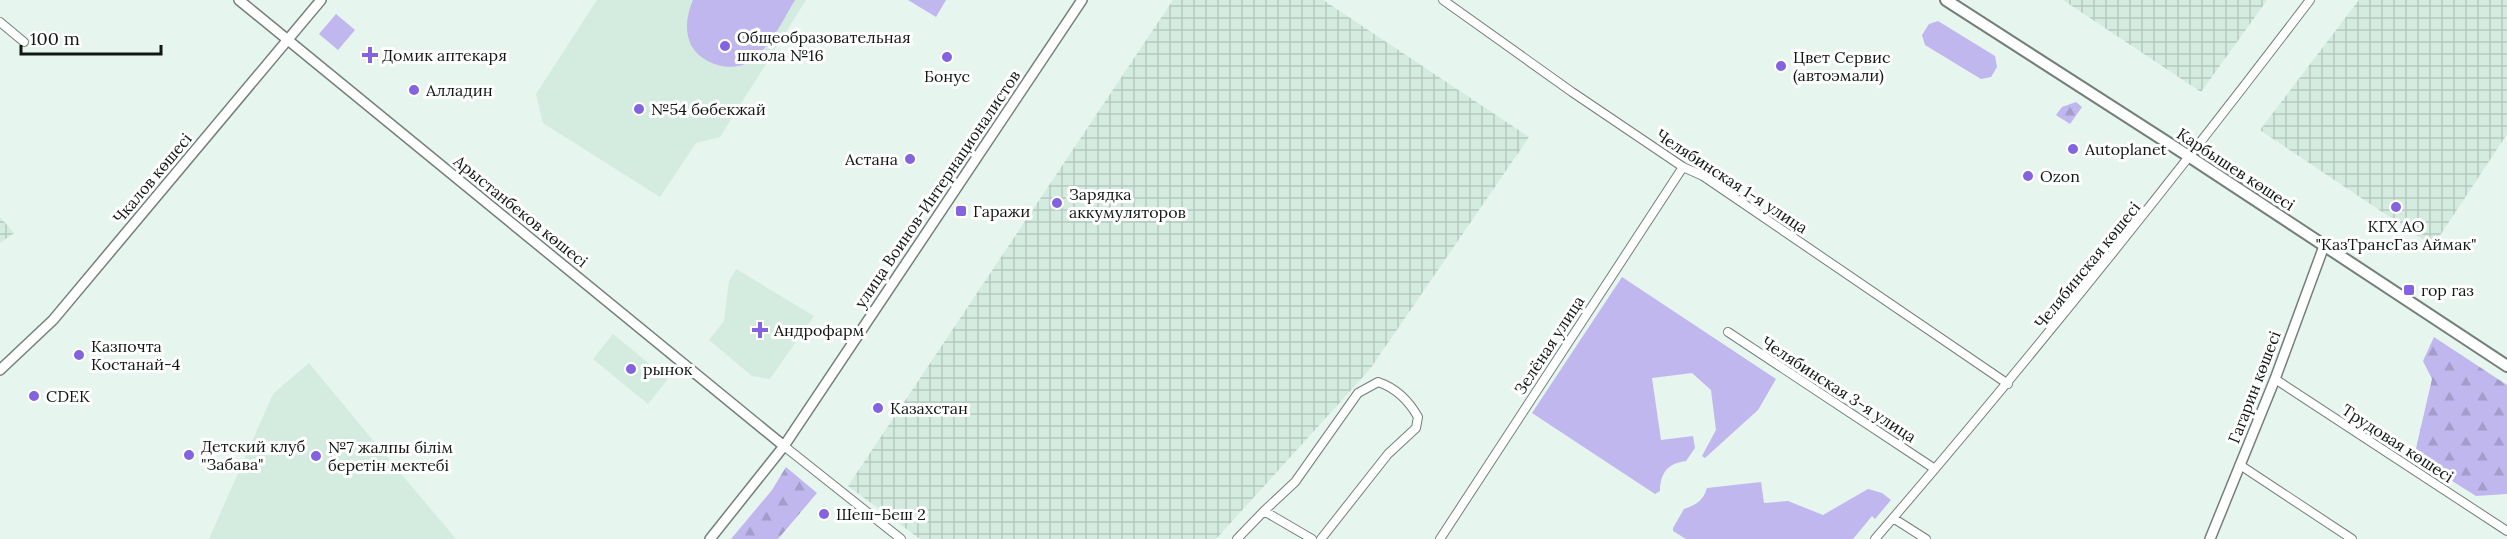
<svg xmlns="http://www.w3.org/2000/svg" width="2507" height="539" font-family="Lora,serif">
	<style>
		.built { fill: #d4ebe0 }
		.industrial { fill: url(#industrial-grid) }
		.green { fill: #c0b7ee }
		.forest { fill: url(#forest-firs) }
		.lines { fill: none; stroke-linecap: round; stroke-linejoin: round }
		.minor-casing { stroke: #73807a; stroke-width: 10 }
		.tertiary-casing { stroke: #73807a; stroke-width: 12 }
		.secondary-casing { stroke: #73807a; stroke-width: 14 }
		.minor { stroke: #fff; stroke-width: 8 }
		.tertiary { stroke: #fff; stroke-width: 9 }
		.secondary { stroke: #fff; stroke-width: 10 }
		.poi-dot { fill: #8363df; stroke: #fff; stroke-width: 2 }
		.labels { text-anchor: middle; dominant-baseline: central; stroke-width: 6; stroke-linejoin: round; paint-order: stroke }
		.poi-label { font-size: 16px; fill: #121714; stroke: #fff; text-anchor: start }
		.street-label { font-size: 16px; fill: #121714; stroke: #fff }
	</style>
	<defs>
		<pattern id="industrial-grid" width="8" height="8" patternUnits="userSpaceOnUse" patternTransform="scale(1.5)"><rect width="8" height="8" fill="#d4ebe0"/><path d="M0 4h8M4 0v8" fill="none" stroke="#b5c9bf"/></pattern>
		<pattern id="forest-firs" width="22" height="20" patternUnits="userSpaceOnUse" patternTransform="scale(1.5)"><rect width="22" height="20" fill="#c0b7ee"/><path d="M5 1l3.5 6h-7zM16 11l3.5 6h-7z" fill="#a49dcb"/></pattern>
	</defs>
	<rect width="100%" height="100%" fill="#e6f5ee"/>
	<path class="built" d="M 597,0 L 806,0 L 720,137 L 696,143 L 660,197 L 543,123 L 536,94 Z
		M 736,269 L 814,316 L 770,379 L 752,376 L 709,340 L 724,321 L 729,281 Z
		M 613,334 L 668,379 L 648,404 L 593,359 Z
		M 309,363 L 371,438 L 456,539 L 209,539 L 273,394 Z"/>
	<path class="industrial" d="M 1173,0 L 1323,0 L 1529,137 L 1370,369 L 1216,539 L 920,539 L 848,486 Z
		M 2063,0 L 2267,0 L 2201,92 Z
		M 2359,0 L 2507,0 L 2507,134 L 2433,246 L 2260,130 Z
		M 0,217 L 14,233 L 0,243 Z"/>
	<path class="green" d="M 693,0 L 795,0 C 783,20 771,46 752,60 C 734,74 702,65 691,45 C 684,30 687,14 693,0 Z
		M 908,0 L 946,0 L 936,17 Z
		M 336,14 L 355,30 L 338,50 L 319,34 Z
		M 1938,21 L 1995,56 L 1997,67 L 1991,77 L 1981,79 L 1925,45 L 1922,35 L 1929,24 Z
		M 1622,277 L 1776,379 L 1758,410 L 1705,458 L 1702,456 L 1716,430 L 1711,390 L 1692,373 L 1652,378 L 1661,440 L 1693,436 L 1695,448 L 1686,461 C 1668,463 1660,473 1660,491 L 1655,494 L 1532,413 Z
		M 1761,482 L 1764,503 L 1788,501 L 1823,515 L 1868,489 L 1882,493 L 1891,500 L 1875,519 L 1872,516 L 1853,539 L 1686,539 L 1673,531 L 1673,528 L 1684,509 C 1696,505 1703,501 1707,488 Z"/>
	<path class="forest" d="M 2076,102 L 2082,107 L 2070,124 L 2056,115 L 2062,107 Z
		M 2434,337 L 2507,385 L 2507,494 L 2476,496 L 2414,457 L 2432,379 L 2423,361 Z
		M 786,467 L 817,493 L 778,539 L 731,539 L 772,490 Z"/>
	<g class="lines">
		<defs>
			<path id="minor" d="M 1443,0 L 1572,92 L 1683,167 L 1703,176 L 2008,384
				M 0,22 L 24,42
				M 1728,332 L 1935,469
				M 2275,379 L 2507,531
				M 784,446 L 901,539
				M 2240,465 L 2352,539
				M 1264,511 L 1295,482 L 1358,393 L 1378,382 C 1396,388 1409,401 1418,417 L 1416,428 L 1388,454 L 1321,539
				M 1893,518 L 1926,539
				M 1237,539 L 1264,511 L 1312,539
				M 1440,539 L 1683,167
				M 1875,539 C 2026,364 2170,184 2310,0"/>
			<path id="tertiary" d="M 239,0 L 784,446
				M 0,370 L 53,320 L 321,0
				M 710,539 L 784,446 L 1082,0
				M 2210,539 L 2275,379 L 2324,246"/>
			<path id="secondary" d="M 1946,0 L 2190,157 L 2507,366"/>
		</defs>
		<use href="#minor" class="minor-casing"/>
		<use href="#tertiary" class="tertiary-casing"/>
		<use href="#secondary" class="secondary-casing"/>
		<use href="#minor" class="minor"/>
		<use href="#tertiary" class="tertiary"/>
		<use href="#secondary" class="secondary"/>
	</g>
	<g class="poi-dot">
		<circle cx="725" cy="46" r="6"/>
		<path d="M367 46h6v6h6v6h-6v6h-6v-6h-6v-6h6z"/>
		<circle cx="947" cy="57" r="6"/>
		<circle cx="1781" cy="66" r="6"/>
		<circle cx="414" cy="90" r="6"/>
		<circle cx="639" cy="109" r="6"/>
		<circle cx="2073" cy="149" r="6"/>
		<circle cx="910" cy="159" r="6"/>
		<circle cx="2028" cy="176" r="6"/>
		<circle cx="1057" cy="203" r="6"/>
		<circle cx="2396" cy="207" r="6"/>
		<rect x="955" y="205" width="12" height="12" rx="3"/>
		<rect x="2403" y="284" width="12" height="12" rx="3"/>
		<path d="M757 321h6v6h6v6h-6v6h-6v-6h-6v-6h6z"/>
		<circle cx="79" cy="355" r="6"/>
		<circle cx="631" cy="369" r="6"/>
		<circle cx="34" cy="396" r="6"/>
		<circle cx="878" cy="408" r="6"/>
		<circle cx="189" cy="455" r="6"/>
		<circle cx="316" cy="456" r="6"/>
		<circle cx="824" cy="514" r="6"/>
	</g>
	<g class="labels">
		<g class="poi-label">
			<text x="737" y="37">Общеобразовательная<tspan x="737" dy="18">школа №16</tspan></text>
			<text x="382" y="55">Домик аптекаря</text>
			<text x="1793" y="57">Цвет Сервис<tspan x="1793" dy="18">(автоэмали)</tspan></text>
			<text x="947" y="76" text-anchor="middle">Бонус</text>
			<text x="426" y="90">Алладин</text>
			<text x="651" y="109">№54 бөбекжай</text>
			<text x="2085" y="149">Autoplanet</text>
			<text x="898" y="159" text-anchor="end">Астана</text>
			<text x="2040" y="176">Ozon</text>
			<text x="1069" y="194">Зарядка<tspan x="1069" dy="18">аккумуляторов</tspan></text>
			<text x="973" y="211">Гаражи</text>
			<text x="2396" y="226" text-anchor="middle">КГХ АО<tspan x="2396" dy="18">"КазТрансГаз Аймак"</tspan></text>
			<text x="2421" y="290">гор газ</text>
			<text x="774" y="330">Андрофарм</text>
			<text x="91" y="346">Казпочта<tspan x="91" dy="18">Костанай-4</tspan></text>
			<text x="643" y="369">рынок</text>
			<text x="46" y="396">CDEK</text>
			<text x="890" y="408">Казахстан</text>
			<text x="201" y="446">Детский клуб<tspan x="201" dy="18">"Забава"</tspan></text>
			<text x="328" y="447">№7 жалпы білім<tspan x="328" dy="18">беретін мектебі</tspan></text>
			<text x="836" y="514">Шеш-Беш 2</text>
		</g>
		<g class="street-label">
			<text transform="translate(2236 169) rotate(33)">Карбышев көшесі</text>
			<text transform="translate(152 178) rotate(-50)">Чкалов көшесі</text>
			<text transform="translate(1732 181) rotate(33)">Челябинская 1-я улица</text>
			<text transform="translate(937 189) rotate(-56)">улица Воинов-Интернационалистов</text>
			<text transform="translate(521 211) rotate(39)">Арыстанбеков көшесі</text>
			<text transform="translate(2087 265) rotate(-51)">Челябинская көшесі</text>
			<text transform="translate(1549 345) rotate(-57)">Зелёная улица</text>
			<text transform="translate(2254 387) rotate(-69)">Гагарин көшесі</text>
			<text transform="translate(1839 389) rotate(33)">Челябинская 3-я улица</text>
			<text transform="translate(2398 443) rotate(33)">Трудовая көшесі</text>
		</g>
	</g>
	<path d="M21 45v9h140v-9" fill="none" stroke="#121714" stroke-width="3"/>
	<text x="30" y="45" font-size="18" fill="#121714" stroke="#ffffff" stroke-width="4.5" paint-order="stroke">100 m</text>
</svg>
